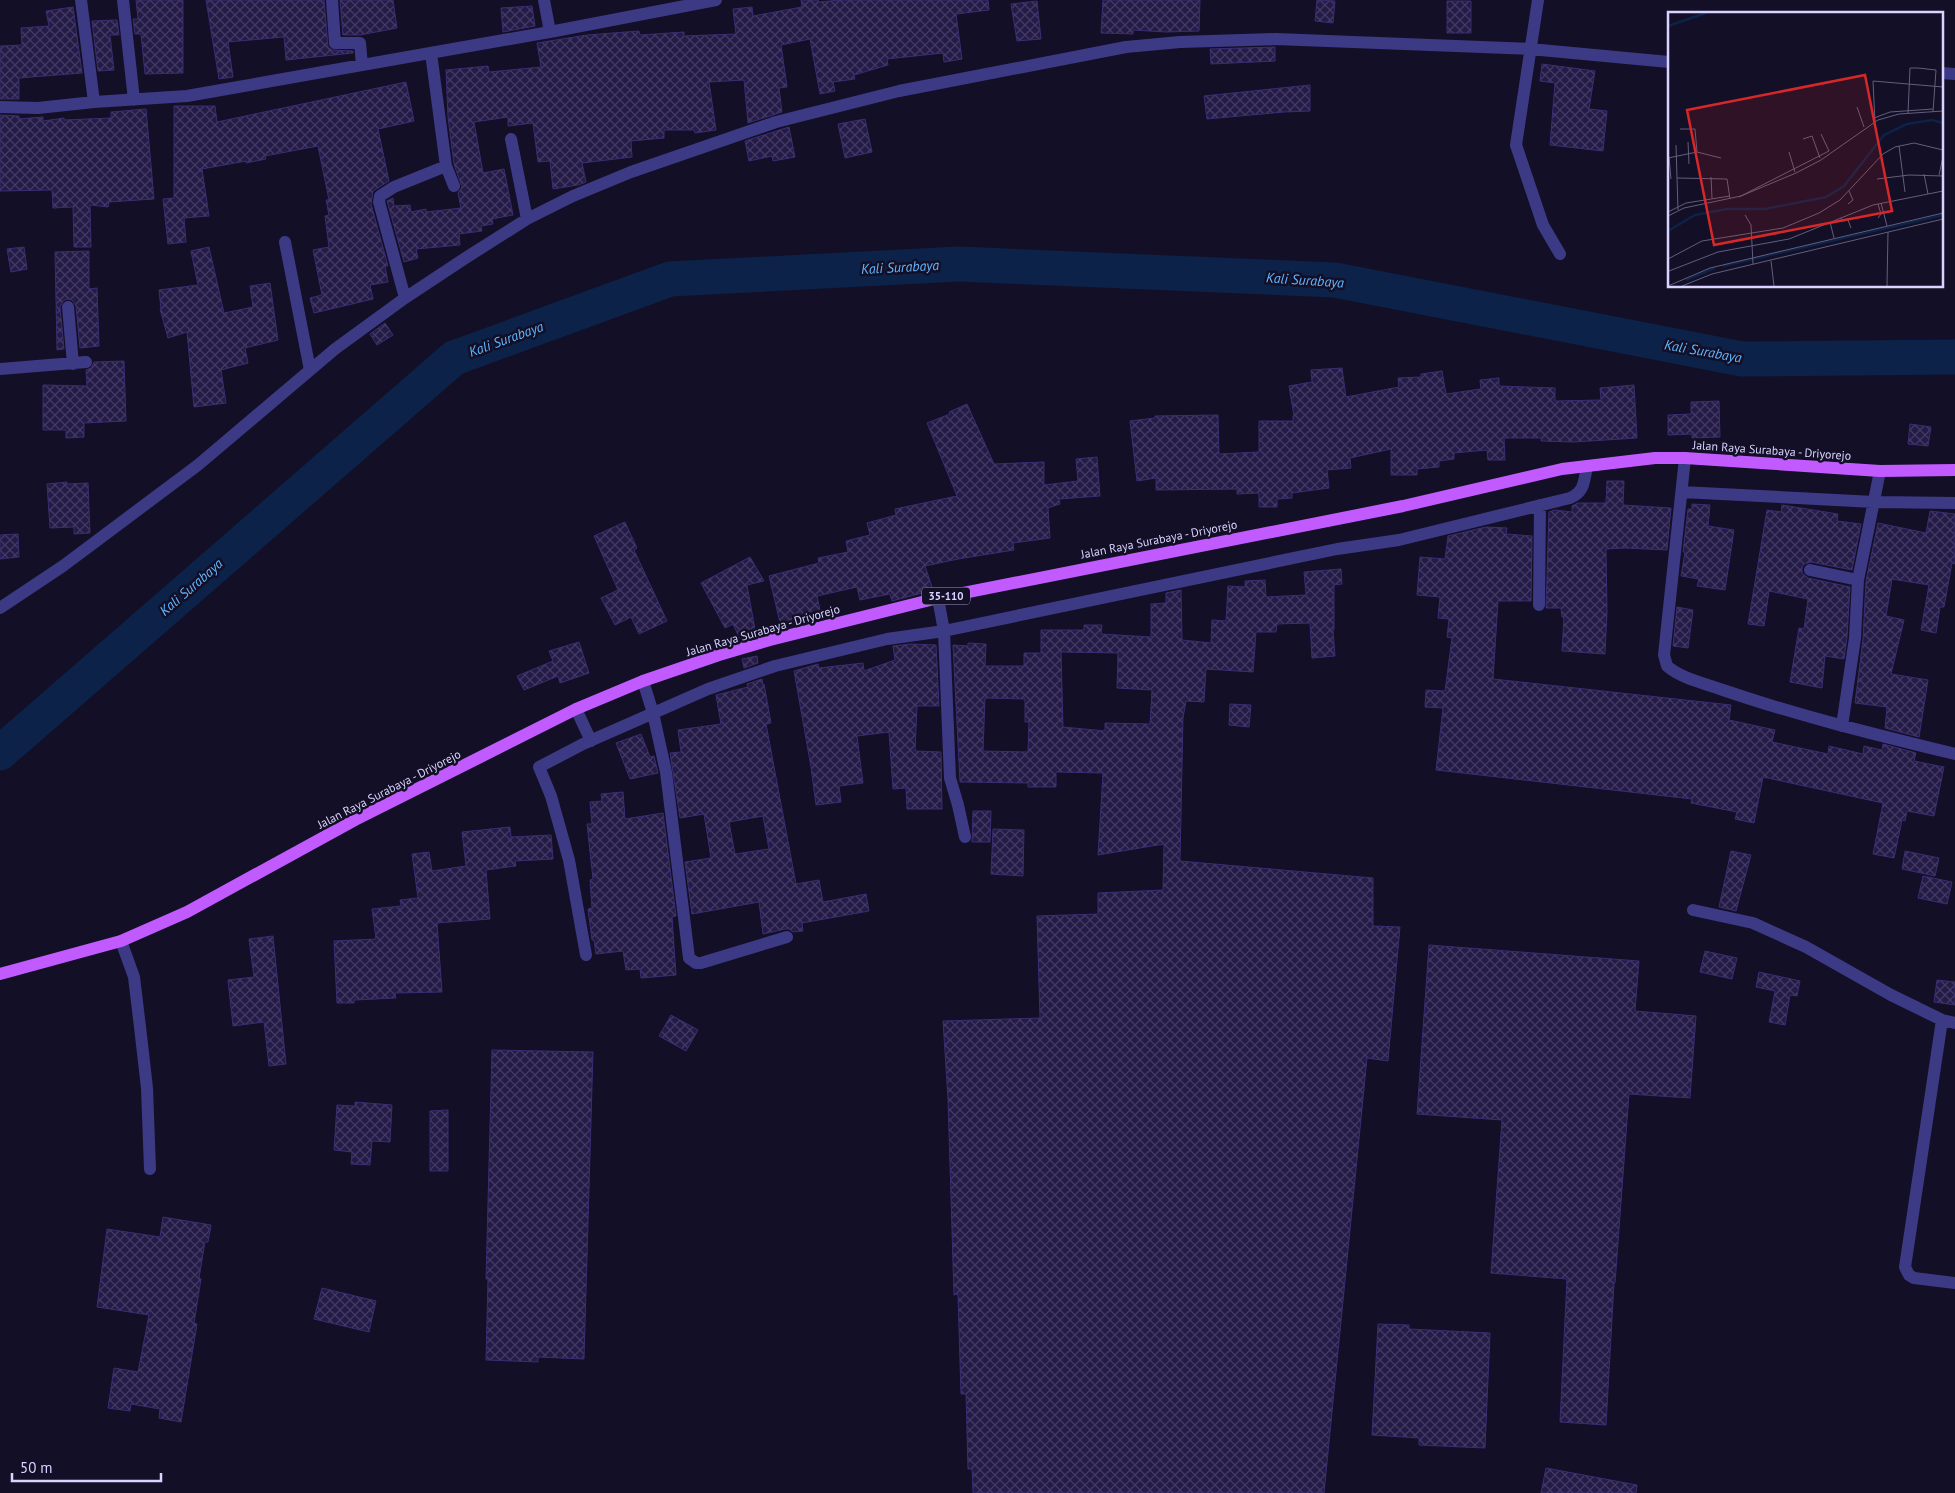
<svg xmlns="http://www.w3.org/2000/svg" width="1955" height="1493" font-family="'PT Sans',sans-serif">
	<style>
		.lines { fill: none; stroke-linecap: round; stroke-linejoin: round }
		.river { stroke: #0c2248; stroke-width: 35 }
		.building { fill: url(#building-cross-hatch); stroke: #3b2d73; fill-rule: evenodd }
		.street { stroke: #3d3a85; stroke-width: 12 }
		.primary { stroke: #c25bff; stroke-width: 12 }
		.labels { text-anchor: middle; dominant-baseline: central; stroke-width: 5; stroke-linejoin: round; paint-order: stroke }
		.shield { fill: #130f26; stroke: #9e99be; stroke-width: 1 }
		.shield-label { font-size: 11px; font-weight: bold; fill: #d9d4ff }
		.street-label { font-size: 12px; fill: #d9d4ff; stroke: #130f26 }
		.water-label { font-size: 14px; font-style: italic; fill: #62b6ff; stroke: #130f26 }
		.inset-river { fill: none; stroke: #0c2248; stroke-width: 2.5 }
		.inset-road { fill: none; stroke: #625e7d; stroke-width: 1 }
		.view { fill: #d62828; fill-opacity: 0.15; stroke: #d62828; stroke-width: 2.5 }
		.inset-edge { fill: none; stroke: #d9d4ff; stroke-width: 2.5 }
	</style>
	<defs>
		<pattern id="building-cross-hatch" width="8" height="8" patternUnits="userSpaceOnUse" patternTransform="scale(1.25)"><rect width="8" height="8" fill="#241b47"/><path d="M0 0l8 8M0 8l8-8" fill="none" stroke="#433b63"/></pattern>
	</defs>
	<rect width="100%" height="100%" fill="#130f26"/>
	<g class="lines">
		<path class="river" d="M 0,753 L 454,358 L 670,279 L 959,264 L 1335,280 L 1742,359 L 1955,357"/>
	</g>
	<path class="building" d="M 136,0 L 183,0 L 183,73 L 145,74 L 141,34 L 135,34 L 133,19 L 138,19 Z
		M 206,0 L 324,0 L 328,47 L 332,50 L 353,51 L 353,53 L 286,60 L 284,37 L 228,42 L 233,77 L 219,79 Z
		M 340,0 L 393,0 L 397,28 L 360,35 L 343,35 Z
		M 801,0 L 818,0 L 819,2 L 840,0 L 988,0 L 989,10 L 956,14 L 962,59 L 944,62 L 943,53 L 887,59 L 888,65 L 854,75 L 855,79 L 833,82 L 835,91 L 820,94 L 810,39 L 781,45 L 787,87 L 779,88 L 782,112 L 748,123 L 744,80 L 709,82 L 716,130 L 695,133 L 694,130 L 664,130 L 664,138 L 631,141 L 632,157 L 582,163 L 586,182 L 578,185 L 553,189 L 550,161 L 538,162 L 533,123 L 508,126 L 508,117 L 474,122 L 483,173 L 504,169 L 513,215 L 492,219 L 493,224 L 481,226 L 482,231 L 459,234 L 460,245 L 416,249 L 418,258 L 404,262 L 387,201 L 393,198 L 394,206 L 410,205 L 411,212 L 426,209 L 426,212 L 461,208 L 458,193 L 462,187 L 454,164 L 448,117 L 446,70 L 488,66 L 489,72 L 541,67 L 537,43 L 587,35 L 639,31 L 640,35 L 684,32 L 684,36 L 736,34 L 733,9 L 752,7 L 753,16 L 802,7 Z
		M 1103,0 L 1200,0 L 1199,31 L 1166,32 L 1133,30 L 1133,34 L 1101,33 Z
		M 1317,0 L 1335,1 L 1333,23 L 1315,21 Z
		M 1037,1 L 1041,39 L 1017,41 L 1011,4 Z
		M 1447,1 L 1471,1 L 1471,33 L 1447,33 Z
		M 532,6 L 535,26 L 503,32 L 501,8 Z
		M 73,7 L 82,73 L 19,78 L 19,99 L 0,99 L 0,46 L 22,45 L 21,28 L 49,26 L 46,11 Z
		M 117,20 L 119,35 L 110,35 L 114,70 L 98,71 L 92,21 Z
		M 1275,47 L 1275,61 L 1211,64 L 1210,49 Z
		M 1542,64 L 1595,71 L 1589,109 L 1607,111 L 1603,151 L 1550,145 L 1555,83 L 1540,81 Z
		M 406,82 L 414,121 L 378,129 L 389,181 L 373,191 L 371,204 L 388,266 L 385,266 L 388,282 L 370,285 L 373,299 L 314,313 L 310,298 L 322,295 L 313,250 L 329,247 L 325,216 L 329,215 L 326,200 L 329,200 L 318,146 L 265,156 L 266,159 L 246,163 L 246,161 L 202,169 L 209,216 L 184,218 L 186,242 L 168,244 L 163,199 L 174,198 L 174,106 L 215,106 L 217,122 Z
		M 1310,85 L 1310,111 L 1284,112 L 1207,119 L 1204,96 Z
		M 146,109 L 154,199 L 109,202 L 108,207 L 90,205 L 91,247 L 74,247 L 73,207 L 53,208 L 52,190 L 0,191 L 0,115 L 19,116 L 19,119 L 43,117 L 43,121 L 64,118 L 64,120 L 111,118 L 111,112 Z
		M 865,119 L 872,152 L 845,158 L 838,124 Z
		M 789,127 L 795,157 L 773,161 L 772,156 L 749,161 L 745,141 Z
		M 24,247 L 27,269 L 11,272 L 7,249 Z
		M 209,247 L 224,313 L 253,307 L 250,286 L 270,283 L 278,340 L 245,348 L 248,363 L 221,370 L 226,403 L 194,407 L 187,332 L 168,338 L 160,309 L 161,309 L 159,290 L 198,285 L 191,251 Z
		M 89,251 L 89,289 L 97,288 L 99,346 L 80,348 L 76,306 L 72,300 L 67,299 L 63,301 L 60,307 L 64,349 L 57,350 L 55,252 Z
		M 385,323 L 393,335 L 377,345 L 370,334 Z
		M 124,361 L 126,421 L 84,423 L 84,437 L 66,438 L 66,430 L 43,430 L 43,385 L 87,386 L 86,370 L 91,368 L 94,362 Z
		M 1342,368 L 1346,397 L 1399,387 L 1398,378 L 1421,377 L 1421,374 L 1442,371 L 1446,394 L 1481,389 L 1480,380 L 1499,378 L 1499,386 L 1555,388 L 1555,401 L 1601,400 L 1600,388 L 1634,385 L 1637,438 L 1574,442 L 1541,441 L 1541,438 L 1504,438 L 1505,460 L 1488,460 L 1487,450 L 1454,453 L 1454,459 L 1439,461 L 1439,467 L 1417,469 L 1417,475 L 1391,475 L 1391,449 L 1350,458 L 1351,468 L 1327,470 L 1329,488 L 1292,493 L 1292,498 L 1277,499 L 1277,507 L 1259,507 L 1259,493 L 1237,494 L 1237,489 L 1156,490 L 1156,478 L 1137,481 L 1130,421 L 1155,418 L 1155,416 L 1218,415 L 1219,454 L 1259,452 L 1259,421 L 1293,421 L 1293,416 L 1294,416 L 1289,386 L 1312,382 L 1311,370 Z
		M 1719,401 L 1720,437 L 1692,438 L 1692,434 L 1668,435 L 1668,415 L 1691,414 L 1691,402 Z
		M 967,404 L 994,464 L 1044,462 L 1044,485 L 1078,481 L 1076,459 L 1097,457 L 1100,496 L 1059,499 L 1060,504 L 1048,508 L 1050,538 L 1013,543 L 1014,550 L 958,559 L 925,566 L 933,590 L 892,601 L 890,594 L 860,600 L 857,587 L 817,596 L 821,615 L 796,620 L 781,627 L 769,576 L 819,563 L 818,558 L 848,552 L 846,541 L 870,535 L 867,523 L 896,515 L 895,509 L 957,496 L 927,423 L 950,414 L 949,412 Z
		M 1910,424 L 1931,427 L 1928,446 L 1908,444 Z
		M 1607,481 L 1624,481 L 1623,505 L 1671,508 L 1667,550 L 1625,548 L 1606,549 L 1607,612 L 1605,654 L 1562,651 L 1564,617 L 1562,617 L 1561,608 L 1546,608 L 1549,512 L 1555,510 L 1572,512 L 1572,506 L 1578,503 L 1606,503 Z
		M 67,482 L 67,484 L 88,483 L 90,533 L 74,534 L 74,527 L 50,528 L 47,484 Z
		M 1692,504 L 1710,505 L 1708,526 L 1734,530 L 1725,590 L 1697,586 L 1699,579 L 1681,576 L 1685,552 L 1683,552 L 1688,509 L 1692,509 Z
		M 1782,505 L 1838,514 L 1837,521 L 1861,524 L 1852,570 L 1811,562 L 1804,564 L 1802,568 L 1802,573 L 1808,578 L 1850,587 L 1847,637 L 1844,659 L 1825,656 L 1822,688 L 1790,682 L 1799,628 L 1804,629 L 1808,599 L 1769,591 L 1764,626 L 1748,624 L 1767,510 L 1781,512 Z
		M 1930,511 L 1955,514 L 1955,564 L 1952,563 L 1944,607 L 1940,607 L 1936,633 L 1921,630 L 1929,585 L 1892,579 L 1886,616 L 1904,620 L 1891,674 L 1928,680 L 1919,737 L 1885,728 L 1887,707 L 1855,703 L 1863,639 L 1866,581 L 1878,523 L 1926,533 Z
		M 625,522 L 637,548 L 634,550 L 667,621 L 639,634 L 631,617 L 615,625 L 601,598 L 618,590 L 594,536 Z
		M 1486,527 L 1507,528 L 1506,534 L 1532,536 L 1531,601 L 1498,601 L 1493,679 L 1731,705 L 1729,720 L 1775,730 L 1772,742 L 1828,754 L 1829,746 L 1863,754 L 1864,746 L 1882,750 L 1883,744 L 1916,753 L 1914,761 L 1944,767 L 1934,816 L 1907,811 L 1905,821 L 1902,820 L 1894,858 L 1873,854 L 1883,803 L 1763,777 L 1754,823 L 1735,819 L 1737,812 L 1691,803 L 1692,799 L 1436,770 L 1443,708 L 1425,707 L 1426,690 L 1445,691 L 1452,638 L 1447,637 L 1449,619 L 1438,618 L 1440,597 L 1417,595 L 1420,557 L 1445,559 L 1448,536 Z
		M 18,534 L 19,557 L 0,559 L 0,535 Z
		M 750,557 L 764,581 L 747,585 L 756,635 L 740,639 L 733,624 L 725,628 L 701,583 Z
		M 1341,569 L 1342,584 L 1334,585 L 1334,630 L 1333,630 L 1335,656 L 1312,658 L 1310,623 L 1277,624 L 1276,632 L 1256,632 L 1253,672 L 1206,669 L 1204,702 L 1186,701 L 1183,718 L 1180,861 L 1373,878 L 1373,926 L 1400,927 L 1388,1061 L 1367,1058 L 1324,1493 L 973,1493 L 972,1469 L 968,1469 L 966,1394 L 961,1394 L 958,1294 L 954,1295 L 948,1099 L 943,1021 L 1040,1018 L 1037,916 L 1098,914 L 1098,893 L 1163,890 L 1164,844 L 1098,855 L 1103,773 L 1056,772 L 1056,787 L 1028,787 L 1028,783 L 960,782 L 953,645 L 968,646 L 968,643 L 986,644 L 985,666 L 1024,666 L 1024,653 L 1041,653 L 1041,630 L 1084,630 L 1084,625 L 1102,625 L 1101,634 L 1151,637 L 1151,604 L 1166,603 L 1166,593 L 1181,590 L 1182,640 L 1211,643 L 1212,620 L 1226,621 L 1228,586 L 1245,587 L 1245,581 L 1265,580 L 1266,597 L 1306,595 L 1304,572 ZM 1061,652 L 1118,653 L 1117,688 L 1152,690 L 1150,724 L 1105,723 L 1105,731 L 1063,727 ZM 985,698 L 1025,699 L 1025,722 L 1029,722 L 1028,752 L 983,751 Z
		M 1677,607 L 1693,610 L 1688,648 L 1673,646 Z
		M 579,642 L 589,673 L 560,683 L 558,676 L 524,690 L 517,676 L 553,661 L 549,651 Z
		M 911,644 L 936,645 L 939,706 L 917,706 L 915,751 L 941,752 L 942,809 L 907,809 L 906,788 L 893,789 L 889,732 L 857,736 L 863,783 L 839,786 L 841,802 L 816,805 L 811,767 L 794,671 L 818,664 L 819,668 L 863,663 L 864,671 L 895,660 L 893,646 Z
		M 757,656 L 758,663 L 744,668 L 742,659 Z
		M 762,679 L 763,685 L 764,684 L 771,723 L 766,724 L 796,884 L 819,880 L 823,902 L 866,894 L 869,911 L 802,923 L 803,931 L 793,932 L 789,929 L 785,929 L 763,934 L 759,902 L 692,914 L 685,862 L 711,858 L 704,814 L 680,818 L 670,753 L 681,752 L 678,730 L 721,724 L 716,695 L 748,687 L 747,684 ZM 763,816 L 769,849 L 735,854 L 729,822 Z
		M 1230,704 L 1251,705 L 1249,727 L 1229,725 Z
		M 641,734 L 650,757 L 654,756 L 658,773 L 630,779 L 616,743 Z
		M 623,792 L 625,819 L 663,813 L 676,916 L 672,917 L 676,975 L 641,978 L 640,969 L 626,970 L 623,951 L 596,954 L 594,940 L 592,940 L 588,909 L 592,908 L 590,880 L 593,879 L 587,824 L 592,824 L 590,802 L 602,801 L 601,794 Z
		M 973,811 L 991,811 L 990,842 L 972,842 Z
		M 510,827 L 511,837 L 551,835 L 553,859 L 515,861 L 516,866 L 486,870 L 490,919 L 437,923 L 442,992 L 395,993 L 396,998 L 354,1000 L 354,1003 L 337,1003 L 334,941 L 376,939 L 372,909 L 401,906 L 400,900 L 418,898 L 412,854 L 429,852 L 432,871 L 466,866 L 462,832 Z
		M 993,829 L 1024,830 L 1023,876 L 991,874 Z
		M 1731,851 L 1751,855 L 1736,911 L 1719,907 Z
		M 1905,851 L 1939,858 L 1935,876 L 1902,869 Z
		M 1923,876 L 1952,882 L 1947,904 L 1918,898 Z
		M 273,936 L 286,1064 L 269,1066 L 264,1022 L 233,1026 L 228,980 L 254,977 L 249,939 Z
		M 1429,945 L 1639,961 L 1635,1011 L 1696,1016 L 1690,1098 L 1629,1094 L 1615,1283 L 1614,1283 L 1606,1425 L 1560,1422 L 1567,1279 L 1491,1273 L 1502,1120 L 1417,1114 Z
		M 1705,951 L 1737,958 L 1732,979 L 1700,972 Z
		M 1759,972 L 1800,981 L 1797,996 L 1790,995 L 1785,1025 L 1769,1022 L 1775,991 L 1756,987 Z
		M 1937,980 L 1955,982 L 1955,1005 L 1934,1002 Z
		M 671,1015 L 698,1030 L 686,1051 L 659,1036 Z
		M 492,1050 L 593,1052 L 584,1359 L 538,1357 L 538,1362 L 486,1360 L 488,1279 L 486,1279 Z
		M 355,1102 L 392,1105 L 390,1142 L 372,1141 L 370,1165 L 351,1164 L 352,1152 L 334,1150 L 337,1105 L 355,1106 Z
		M 448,1110 L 448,1171 L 430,1171 L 430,1111 Z
		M 163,1217 L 211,1225 L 208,1242 L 205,1242 L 199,1278 L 201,1279 L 194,1323 L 197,1324 L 181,1422 L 159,1418 L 160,1409 L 131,1404 L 130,1411 L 108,1408 L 114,1368 L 138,1372 L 149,1315 L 97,1307 L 107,1229 L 160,1237 Z
		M 322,1288 L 376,1301 L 369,1332 L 314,1319 Z
		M 1378,1324 L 1409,1325 L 1409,1329 L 1490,1333 L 1485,1448 L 1419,1445 L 1419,1438 L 1372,1435 Z
		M 1546,1468 L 1637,1485 L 1636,1493 L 1541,1493 Z"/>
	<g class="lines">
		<path class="street" d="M 81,0 L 94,102
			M 123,0 L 134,100
			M 332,0 L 335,43 L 360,43 L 362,65
			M 544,0 L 550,32
			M 1538,0 L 1516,145 L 1543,225 L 1560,254
			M 431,53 L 446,166 L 454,186
			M 1941,73 L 1955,74
			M 0,107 L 38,108 L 94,102 L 187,96 L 555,31 L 716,0
			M 511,139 L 527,219
			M 285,242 L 310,370
			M 405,298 L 379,202 L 380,196 L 394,187 L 446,166
			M 68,307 L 73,364
			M 0,369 L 86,362
			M 1685,458 L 1664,655 L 1667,666 C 1682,679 1704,683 1723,690 C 1799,716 1877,735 1955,754
			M 1682,492 L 1874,502 L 1955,503
			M 1810,570 L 1858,580
			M 938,598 L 944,631 L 950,778 L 958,805 L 965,837
			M 1539,605 L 1540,505
			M 0,608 L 63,566 L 198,465 L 335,349 L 405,298 L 467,257 L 527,219 L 573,196 L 631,172 L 776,122 L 899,91 L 1126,47 L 1180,42 L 1276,39 L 1530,49 L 1669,62
			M 643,681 L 653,713 L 666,772 L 689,958 L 696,963 L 701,963 L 787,937
			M 576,709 L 591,741
			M 1842,726 L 1855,638 L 1858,580 L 1880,471
			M 1693,910 L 1753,923 L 1806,947 L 1891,995 L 1942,1020 L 1955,1023
			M 121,941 L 134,977 L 140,1027 L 147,1088 L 150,1169
			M 586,955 L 569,860 L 551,796 L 539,767 L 583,744 L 708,689 L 775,666 L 887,639 L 944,631 L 1337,549 L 1399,540 L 1570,498 C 1585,492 1584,480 1587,466
			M 1942,1020 L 1905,1267 L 1909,1275 L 1914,1278 L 1955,1283"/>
		<path class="primary" d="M 0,974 L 121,941 L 187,912 L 355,820 L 576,709 L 643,681 L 719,655 L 770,640 L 938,598 L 1403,506 L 1562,469 L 1655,458 L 1685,458 L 1880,471 L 1955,470"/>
	</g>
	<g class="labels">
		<rect class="shield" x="922" y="587.5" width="48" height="17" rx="4"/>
		<g class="shield-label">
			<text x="946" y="596">35-110</text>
		</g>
		<g class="street-label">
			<text transform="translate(1772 450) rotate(4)">Jalan Raya Surabaya - Driyorejo</text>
			<text transform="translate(1159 539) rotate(-11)">Jalan Raya Surabaya - Driyorejo</text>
			<text transform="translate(763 630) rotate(-16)">Jalan Raya Surabaya - Driyorejo</text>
			<text transform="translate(389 789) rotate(-27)">Jalan Raya Surabaya - Driyorejo</text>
		</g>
		<g class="water-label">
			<text transform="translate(900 267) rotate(-3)">Kali Surabaya</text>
			<text transform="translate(1305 280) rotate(4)">Kali Surabaya</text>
			<text transform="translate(506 339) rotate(-20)">Kali Surabaya</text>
			<text transform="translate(1703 351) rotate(10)">Kali Surabaya</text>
			<text transform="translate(191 587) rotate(-41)">Kali Surabaya</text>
		</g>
	</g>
	<g transform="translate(1668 12)">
		<rect width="275" height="275" fill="#130f26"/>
		<path class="inset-river" d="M 0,14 L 38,1M 0,219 L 27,203 L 59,197 L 97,197 L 158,185 L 176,174 L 216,123 L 239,112 L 264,108 L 275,111M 55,254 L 275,203M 18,268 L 47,256"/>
		<path class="inset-road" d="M 189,95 L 196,115M 240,101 L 242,56 L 250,56 L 268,58 L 265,100M 206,106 L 222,100 L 265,97M 207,110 L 205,69 L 275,75M 12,117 L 27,117 L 29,140M 135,127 L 144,124 L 152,146M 20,130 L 21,152M 8,133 L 10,198M 231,134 L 237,180M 121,140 L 127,160M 1,145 L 3,167M 0,146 L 29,140 L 53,146M 256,162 L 260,182M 271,163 L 275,145M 43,165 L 44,186M 9,166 L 59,167 L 62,187M 209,167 L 241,163 L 275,164M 71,185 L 157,141 L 161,139 L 153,122M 213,191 L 219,214M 180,192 L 185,188 L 181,179M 210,192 L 213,202 L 210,206M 0,200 L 18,191 L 62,184M 77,203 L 83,213 L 85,252M 0,204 L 16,196 L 73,184 L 128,161 L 153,148 L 210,108 L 231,102 L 275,99M 173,206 L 174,209 L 180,208 L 183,216M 162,210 L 166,226M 0,247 L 34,229 L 115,216 L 151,201 L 172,188 L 215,142 L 227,135 L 246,131 L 275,138M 103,249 L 106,274M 1,259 L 50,240 L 121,227 L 205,193 L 275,179M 0,274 L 42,256 L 275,201M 14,274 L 44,262 L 275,207M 219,274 L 220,220"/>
		<path class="view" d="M 197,63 L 224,199 L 46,233 L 19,98 Z"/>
		<rect width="275" height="275" class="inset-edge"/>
	</g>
	<path d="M12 1473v8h149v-8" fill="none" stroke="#d9d4ff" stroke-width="2.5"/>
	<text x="20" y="1473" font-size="15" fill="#d9d4ff" stroke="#130f26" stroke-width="4" paint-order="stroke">50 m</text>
</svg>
